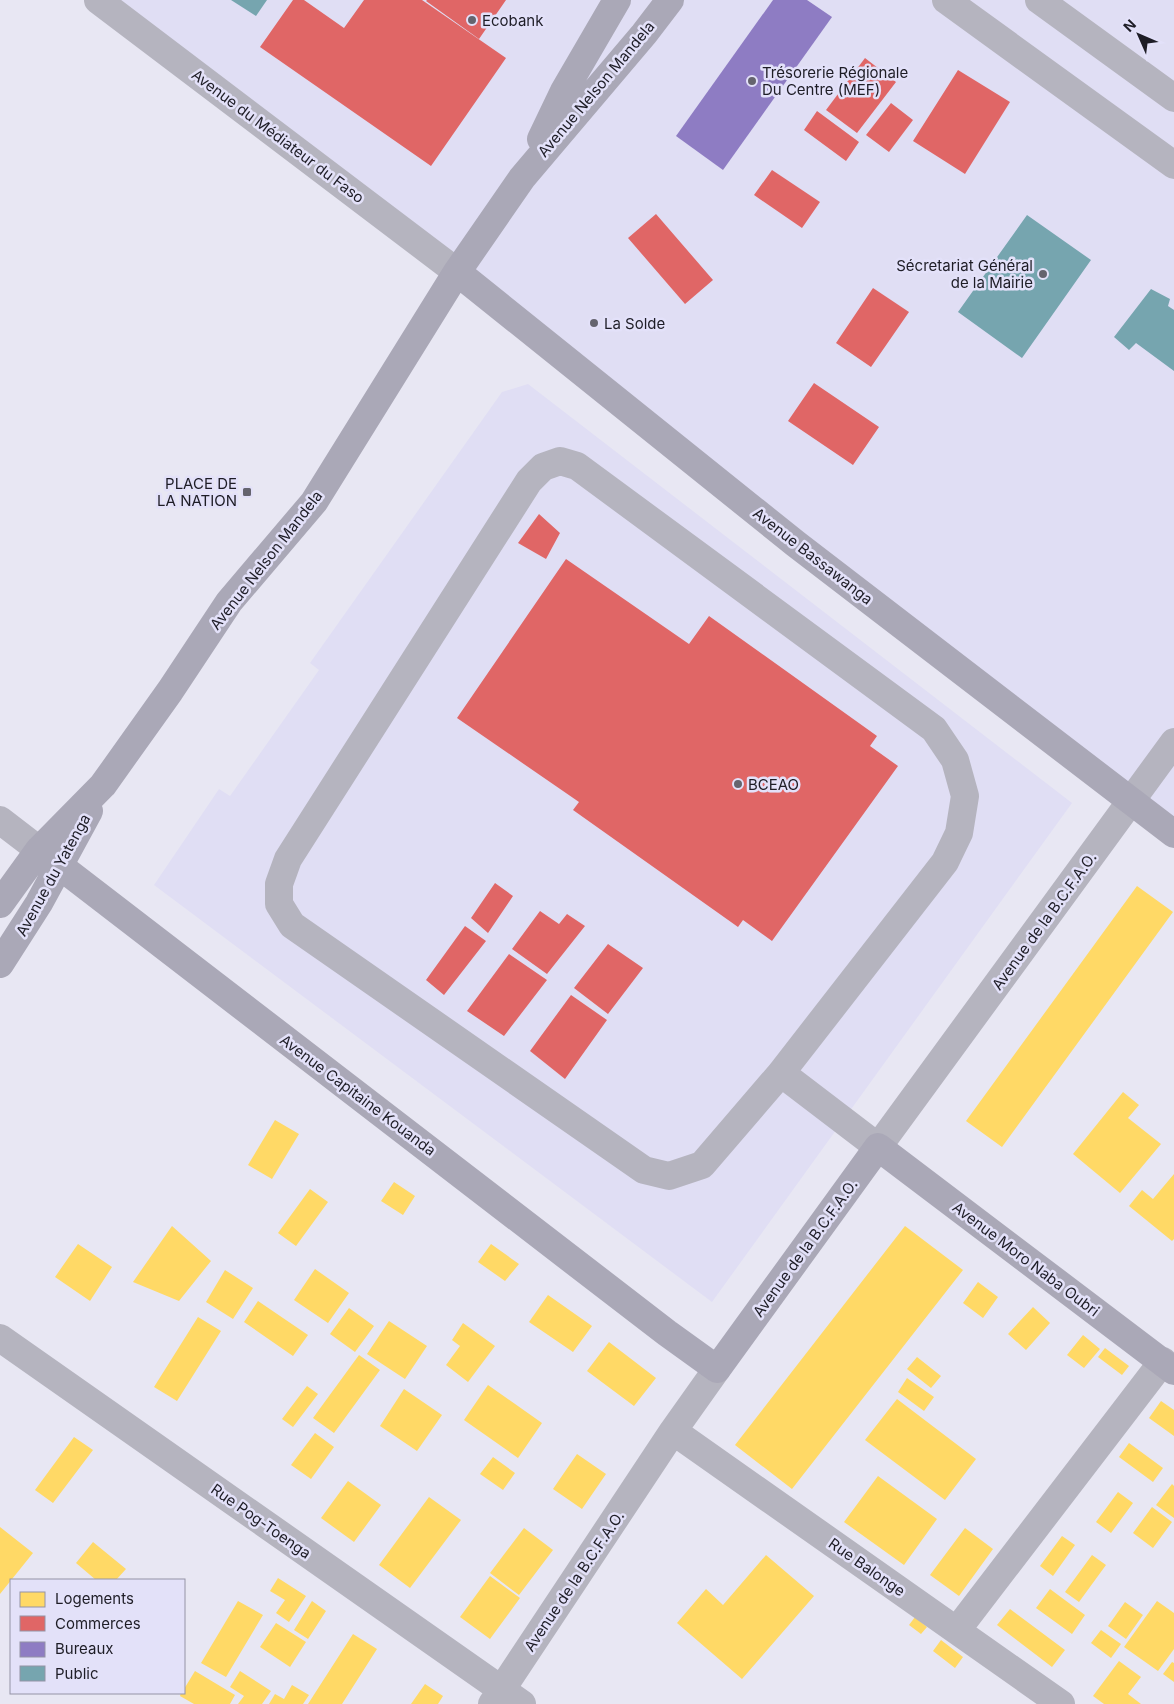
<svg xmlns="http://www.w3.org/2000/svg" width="1174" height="1704" font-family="Inter,sans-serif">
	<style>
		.built { fill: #e0def4 }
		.homes { fill: #ffd966 }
		.shops { fill: #e06666 }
		.offices { fill: #8e7cc3 }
		.public { fill: #76a5af }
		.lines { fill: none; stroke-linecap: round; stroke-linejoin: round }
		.minor { stroke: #b5b4bf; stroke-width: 28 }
		.highway { stroke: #aaa8b7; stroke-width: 28 }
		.poi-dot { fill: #65646e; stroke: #e3e1f9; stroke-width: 2 }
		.labels { text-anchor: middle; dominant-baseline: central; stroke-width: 5; stroke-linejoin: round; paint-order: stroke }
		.poi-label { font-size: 15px; fill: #1e1d26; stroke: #e3e1f9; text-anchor: start }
		.street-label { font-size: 15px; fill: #1e1d26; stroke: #e3e1f9 }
	</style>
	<rect width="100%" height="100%" fill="#e8e7f3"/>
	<path class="built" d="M 98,0 L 1174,0 L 1174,834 Z
		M 528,384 L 1072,803 L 712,1302 L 154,885 L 219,789 L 230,796 L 319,670 L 310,663 L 502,392 Z"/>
	<path class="homes" d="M 1137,886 L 1173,912 L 1002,1147 L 966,1121 Z
		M 1123,1092 L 1139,1105 L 1128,1118 L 1161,1144 L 1120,1193 L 1073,1154 Z
		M 275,1120 L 299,1134 L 272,1179 L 248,1165 Z
		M 1174,1174 L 1174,1239 L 1172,1241 L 1129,1206 L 1142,1190 L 1153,1199 Z
		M 394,1182 L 415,1196 L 403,1215 L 381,1201 Z
		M 310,1189 L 328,1202 L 296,1246 L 278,1233 Z
		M 172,1226 L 211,1261 L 179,1301 L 133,1282 Z
		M 905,1226 L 963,1270 L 792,1489 L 735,1445 Z
		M 78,1244 L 112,1267 L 90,1301 L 55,1277 Z
		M 491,1244 L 519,1264 L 505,1281 L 478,1262 Z
		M 315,1269 L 349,1293 L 328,1323 L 294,1300 Z
		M 225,1270 L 253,1288 L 233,1319 L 206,1302 Z
		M 978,1282 L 998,1297 L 983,1318 L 963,1303 Z
		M 548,1295 L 592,1326 L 573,1352 L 529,1322 Z
		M 258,1301 L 308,1335 L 293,1356 L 244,1322 Z
		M 1033,1307 L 1050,1323 L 1026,1350 L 1008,1334 Z
		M 349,1308 L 374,1326 L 355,1352 L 330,1334 Z
		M 198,1317 L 221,1331 L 177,1401 L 154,1387 Z
		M 389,1321 L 427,1346 L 405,1379 L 367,1354 Z
		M 463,1323 L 495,1346 L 468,1382 L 446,1365 L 460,1346 L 452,1340 Z
		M 1083,1335 L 1100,1349 L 1084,1368 L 1067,1355 Z
		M 609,1342 L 656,1378 L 634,1406 L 587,1371 Z
		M 1105,1348 L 1129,1366 L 1122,1375 L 1098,1357 Z
		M 359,1355 L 380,1370 L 334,1433 L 313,1418 Z
		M 917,1357 L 941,1376 L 931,1388 L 907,1369 Z
		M 907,1378 L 934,1397 L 924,1411 L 898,1392 Z
		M 488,1385 L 542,1423 L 518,1458 L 464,1420 Z
		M 307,1386 L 318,1394 L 293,1427 L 282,1419 Z
		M 404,1389 L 442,1415 L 417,1451 L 380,1426 Z
		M 897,1399 L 976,1459 L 945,1500 L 865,1440 Z
		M 1161,1401 L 1174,1410 L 1174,1436 L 1149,1418 Z
		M 315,1433 L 334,1447 L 311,1479 L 291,1465 Z
		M 74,1437 L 93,1450 L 53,1503 L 35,1490 Z
		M 1129,1443 L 1163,1468 L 1153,1482 L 1119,1457 Z
		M 577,1454 L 606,1474 L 582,1509 L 553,1489 Z
		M 493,1457 L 515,1473 L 503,1490 L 480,1474 Z
		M 878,1476 L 937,1519 L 904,1565 L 844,1522 Z
		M 348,1481 L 381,1505 L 354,1542 L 321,1518 Z
		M 1172,1484 L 1174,1486 L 1174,1518 L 1156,1505 Z
		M 1118,1492 L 1133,1503 L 1111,1533 L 1096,1522 Z
		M 429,1497 L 461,1520 L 410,1588 L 379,1565 Z
		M 1152,1507 L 1172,1522 L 1153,1548 L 1133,1533 Z
		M 0,1527 L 33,1553 L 0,1594 Z
		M 524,1528 L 553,1550 L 519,1595 L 490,1573 Z
		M 965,1528 L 993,1549 L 959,1596 L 930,1575 Z
		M 1062,1536 L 1075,1545 L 1053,1576 L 1040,1566 Z
		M 93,1542 L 126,1569 L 116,1580 L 96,1580 L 76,1563 Z
		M 766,1555 L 814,1596 L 742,1679 L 677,1623 L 706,1589 L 723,1605 Z
		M 1092,1555 L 1106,1565 L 1079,1602 L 1065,1592 Z
		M 490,1576 L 520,1598 L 490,1639 L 460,1617 Z
		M 278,1578 L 306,1596 L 289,1622 L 276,1613 L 285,1600 L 270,1591 Z
		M 1050,1589 L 1085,1615 L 1072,1634 L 1036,1608 Z
		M 238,1601 L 263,1615 L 226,1677 L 201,1663 Z
		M 312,1601 L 326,1611 L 308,1639 L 294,1630 Z
		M 1157,1601 L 1174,1613 L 1174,1649 L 1158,1671 L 1124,1647 Z
		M 1125,1602 L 1143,1615 L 1126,1639 L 1108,1626 Z
		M 1010,1609 L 1065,1650 L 1052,1667 L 997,1625 Z
		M 915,1617 L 927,1627 L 921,1634 L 909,1625 Z
		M 276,1623 L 306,1642 L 290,1667 L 260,1647 Z
		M 1101,1630 L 1121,1644 L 1111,1658 L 1091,1643 Z
		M 353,1634 L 377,1649 L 342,1704 L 308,1704 Z
		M 941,1640 L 963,1657 L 955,1668 L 933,1651 Z
		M 1119,1661 L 1141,1677 L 1128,1694 L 1141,1704 L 1104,1704 L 1093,1696 Z
		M 1172,1662 L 1174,1663 L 1174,1682 L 1163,1674 Z
		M 195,1671 L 235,1695 L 230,1704 L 194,1704 L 180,1696 L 181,1693 L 184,1693 L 184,1689 Z
		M 240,1671 L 271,1691 L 262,1704 L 238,1704 L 244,1696 L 230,1687 Z
		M 425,1684 L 443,1696 L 438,1704 L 411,1704 Z
		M 292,1685 L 309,1695 L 303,1704 L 269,1704 L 275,1694 L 284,1699 Z"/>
	<path class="shops" d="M 293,0 L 304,0 L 344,28 L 364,0 L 422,0 L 506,58 L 431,166 L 260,47 Z
		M 427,0 L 506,0 L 479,39 L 426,1 Z
		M 865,58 L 896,82 L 857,133 L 826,110 Z
		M 958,70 L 1010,102 L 965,174 L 913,141 Z
		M 891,103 L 913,120 L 889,152 L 866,135 Z
		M 817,111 L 859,142 L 846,161 L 804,130 Z
		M 772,170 L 820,202 L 802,228 L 754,195 Z
		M 656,214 L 713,280 L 685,304 L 628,238 Z
		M 873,288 L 909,312 L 871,367 L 836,343 Z
		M 814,383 L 879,427 L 853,465 L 788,421 Z
		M 539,514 L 560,533 L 546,559 L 518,543 Z
		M 566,559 L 689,644 L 709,616 L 877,736 L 870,746 L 898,766 L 772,941 L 743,920 L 738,927 L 573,810 L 579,802 L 457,718 Z
		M 495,883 L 513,896 L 488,933 L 471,918 Z
		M 540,911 L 559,924 L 567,914 L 585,926 L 547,974 L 512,949 Z
		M 465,926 L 486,941 L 444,995 L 426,980 Z
		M 608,944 L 643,968 L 608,1014 L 574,988 Z
		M 509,954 L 547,980 L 504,1036 L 467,1011 Z
		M 571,995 L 607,1020 L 565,1079 L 530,1051 Z"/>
	<path class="offices" d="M 773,0 L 807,0 L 832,17 L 723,170 L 676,136 Z"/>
	<path class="public" d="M 231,0 L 267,0 L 256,16 Z
		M 1027,215 L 1091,260 L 1022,358 L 958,312 Z
		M 1151,289 L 1170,299 L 1168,306 L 1174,310 L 1174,371 L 1136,343 L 1129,350 L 1114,337 Z"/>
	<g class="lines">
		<path class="minor" d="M 98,0 L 457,272
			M 946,0 L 1174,165
			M 1039,0 L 1174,98
			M 560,461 L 577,466 L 934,729 L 955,760 L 965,796 L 959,833 L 945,862 L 781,1073 L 702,1165 L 669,1176 L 644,1170 L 292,925 L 279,904 L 279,884 L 288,859 L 529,481 L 543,467 Z
			M 0,820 L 39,850
			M 781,1073 L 878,1147 L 1174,742
			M 0,1338 L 522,1704
			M 673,1431 L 1061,1704
			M 957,1630 L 1163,1361
			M 492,1704 L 673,1431 L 717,1369"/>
		<path class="highway" d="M 541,139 L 564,91 L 617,0
			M 457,272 L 796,544 L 1174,834
			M 39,850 L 667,1333 L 717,1369 L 878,1147 L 1174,1371
			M 0,904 L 39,850 L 103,785 L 170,691 L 229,602 L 314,502 L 457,272 L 522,178 L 644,34 L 670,0
			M 0,964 L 39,903 L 89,811"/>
	</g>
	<g class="poi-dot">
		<circle cx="472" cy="20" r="5"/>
		<circle cx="752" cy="81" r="5"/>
		<circle cx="1043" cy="274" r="5"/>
		<circle cx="594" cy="323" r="5"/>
		<rect x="242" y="487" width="10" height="10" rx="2.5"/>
		<circle cx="738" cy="784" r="5"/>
	</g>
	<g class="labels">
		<g class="poi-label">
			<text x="482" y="20">Ecobank</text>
			<text x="762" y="72">Trésorerie Régionale<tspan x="762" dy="17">Du Centre (MEF)</tspan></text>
			<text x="1033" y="265" text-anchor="end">Sécretariat Général<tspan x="1033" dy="17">de la Mairie</tspan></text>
			<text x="604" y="323">La Solde</text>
			<text x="237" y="483" text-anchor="end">PLACE DE<tspan x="237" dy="17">LA NATION</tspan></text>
			<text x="748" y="784">BCEAO</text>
		</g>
		<g class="street-label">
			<text transform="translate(596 89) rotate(-50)">Avenue Nelson Mandela</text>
			<text transform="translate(278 136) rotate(37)">Avenue du Médiateur du Faso</text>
			<text transform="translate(813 556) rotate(38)">Avenue Bassawanga</text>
			<text transform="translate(266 560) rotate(-52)">Avenue Nelson Mandela</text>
			<text transform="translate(53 875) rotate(-61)">Avenue du Yatenga</text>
			<text transform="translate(1044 921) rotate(-54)">Avenue de la B.C.F.A.O.</text>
			<text transform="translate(358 1095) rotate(37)">Avenue Capitaine Kouanda</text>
			<text transform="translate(805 1248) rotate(-54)">Avenue de la B.C.F.A.O.</text>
			<text transform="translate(1026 1259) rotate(37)">Avenue Moro Naba Oubri</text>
			<text transform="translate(261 1521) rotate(35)">Rue Pog-Toenga</text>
			<text transform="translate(867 1567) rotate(35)">Rue Balonge</text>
			<text transform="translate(574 1581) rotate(-56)">Avenue de la B.C.F.A.O.</text>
		</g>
	</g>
	<rect x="10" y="1579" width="175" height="115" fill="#e3e1f9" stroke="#9493a5"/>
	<rect x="20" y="1592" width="25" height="15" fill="#ffd966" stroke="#9493a5"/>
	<text x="55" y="1604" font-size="15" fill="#1e1d26">Logements</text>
	<rect x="20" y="1616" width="25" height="15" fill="#e06666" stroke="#9493a5"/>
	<text x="55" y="1629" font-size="15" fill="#1e1d26">Commerces</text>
	<rect x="20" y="1642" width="25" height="15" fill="#8e7cc3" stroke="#9493a5"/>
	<text x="55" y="1654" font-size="15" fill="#1e1d26">Bureaux</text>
	<rect x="20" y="1666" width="25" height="15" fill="#76a5af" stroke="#9493a5"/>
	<text x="55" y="1679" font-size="15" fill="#1e1d26">Public</text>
	<g transform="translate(1139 35) rotate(315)" stroke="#e3e1f9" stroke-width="4" paint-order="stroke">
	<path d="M0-4L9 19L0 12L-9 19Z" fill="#1e1d26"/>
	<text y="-8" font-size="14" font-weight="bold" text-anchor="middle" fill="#1e1d26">N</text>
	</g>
</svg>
